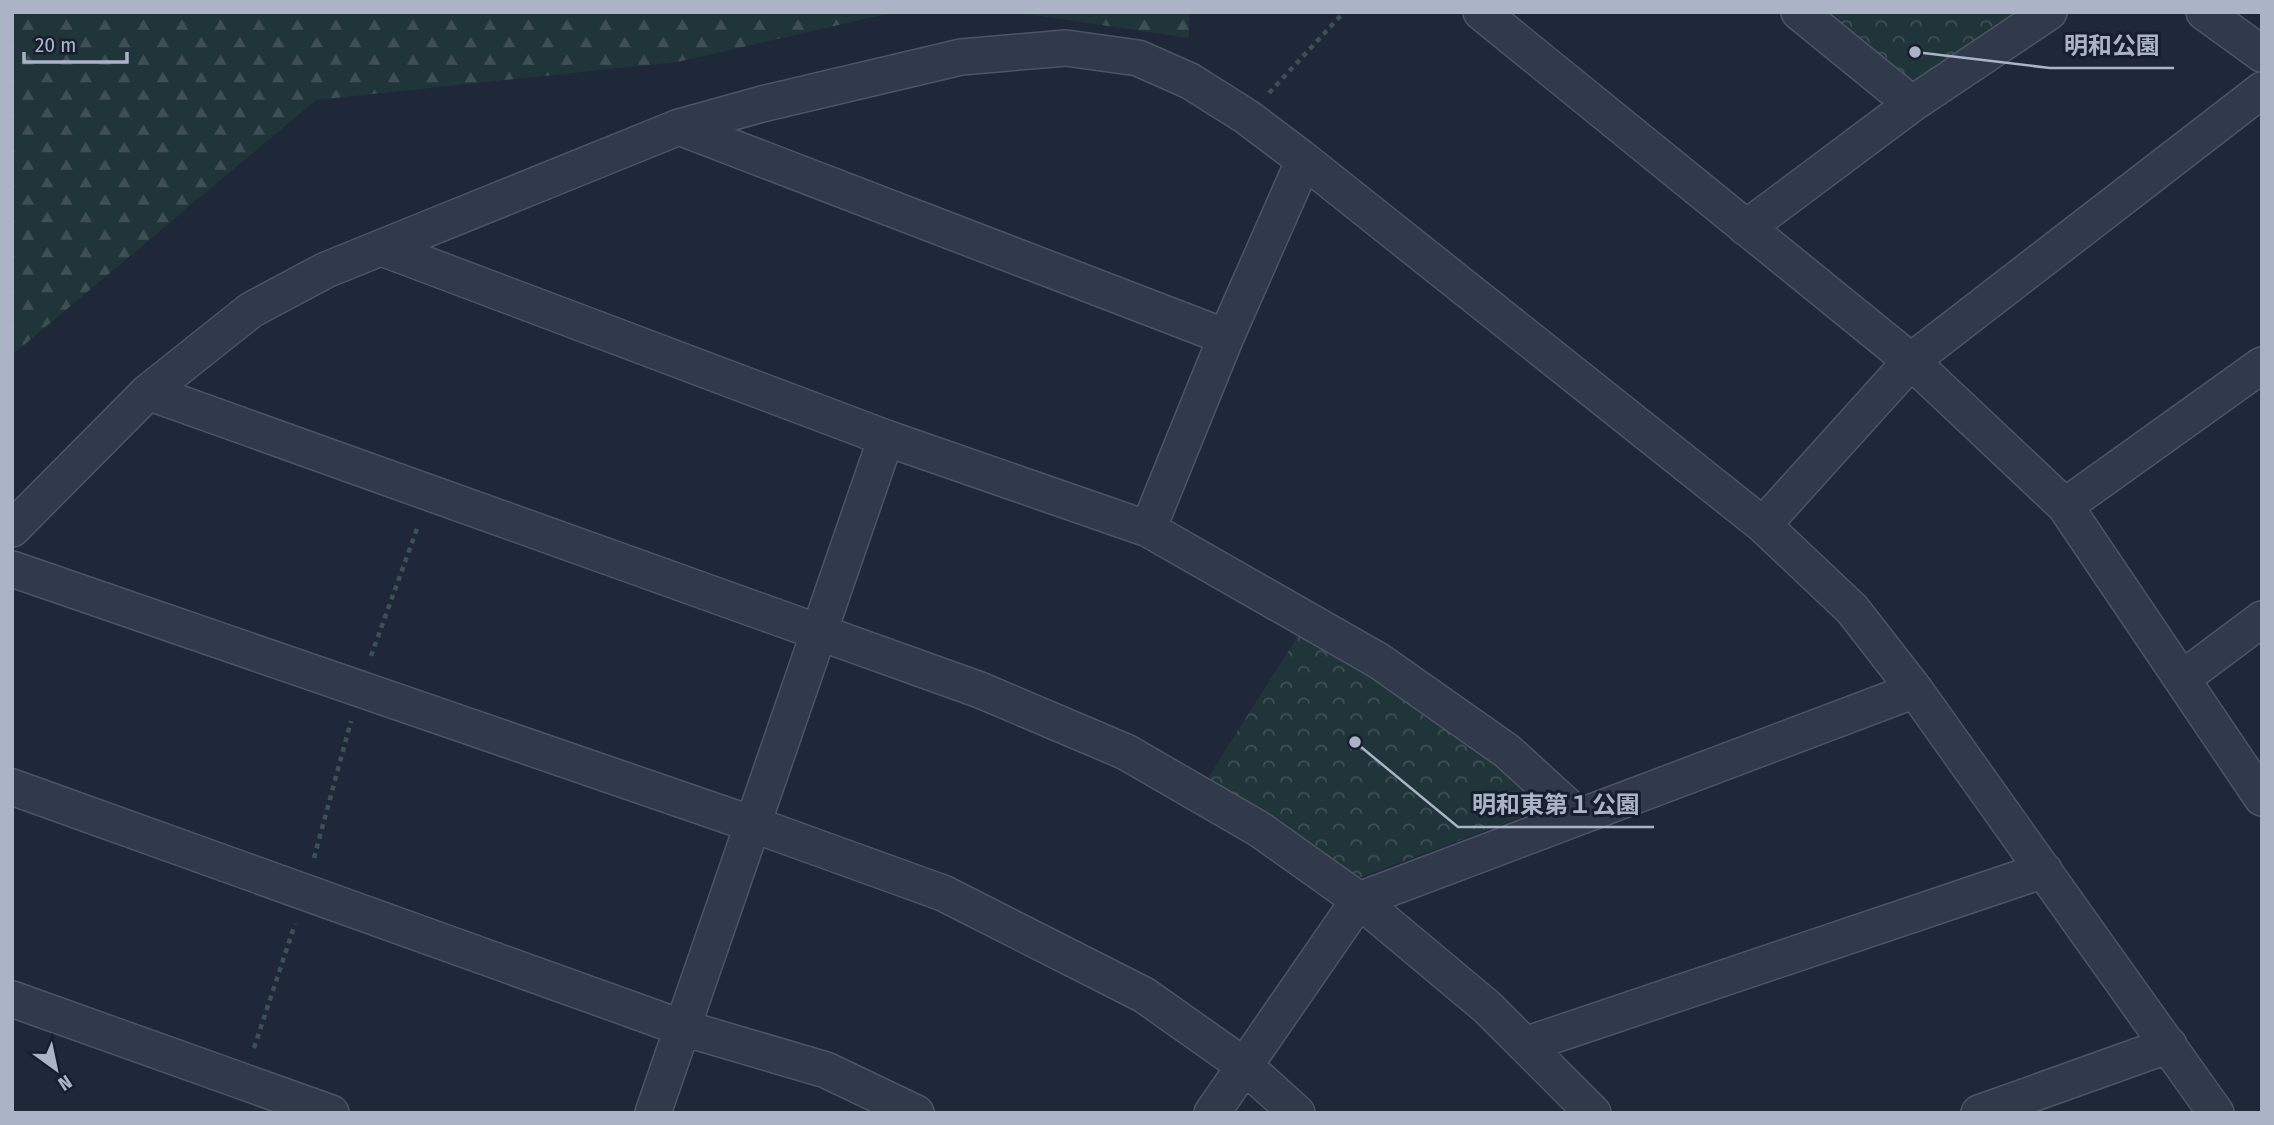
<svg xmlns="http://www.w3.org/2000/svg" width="2274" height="1125" font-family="'Fira Sans Condensed','Noto Sans JP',sans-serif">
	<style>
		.forest { fill: url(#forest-firs) }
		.park { fill: url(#park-crowns) }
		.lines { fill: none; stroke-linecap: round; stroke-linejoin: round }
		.minor-casing { stroke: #4c5465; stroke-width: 38 }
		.path { stroke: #3a5155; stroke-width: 4.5; stroke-dasharray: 5 5; stroke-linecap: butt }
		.minor { stroke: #313a4a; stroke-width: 35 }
		.leader { fill: none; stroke: #abb4c7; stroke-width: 2.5 }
		.callout-dot { fill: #abb4c7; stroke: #171f2e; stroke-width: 2.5 }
		.callout-label { font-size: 24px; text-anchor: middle; font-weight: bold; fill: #abb4c7; stroke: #171f2e; stroke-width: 6; stroke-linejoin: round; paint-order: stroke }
	</style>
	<defs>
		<pattern id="forest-firs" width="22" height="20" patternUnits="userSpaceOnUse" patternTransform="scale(1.75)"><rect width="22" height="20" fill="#20353a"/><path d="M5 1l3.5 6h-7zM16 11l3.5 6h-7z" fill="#3e5055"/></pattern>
		<pattern id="park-crowns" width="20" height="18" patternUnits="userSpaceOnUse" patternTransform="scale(1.75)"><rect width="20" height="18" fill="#20353a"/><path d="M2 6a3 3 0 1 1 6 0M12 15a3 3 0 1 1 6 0" fill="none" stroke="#3e5055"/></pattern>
	</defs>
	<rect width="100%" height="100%" fill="#1e2839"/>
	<path class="forest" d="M 12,12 L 895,12 L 677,62 L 316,100 L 12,355 Z
		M 1015,12 L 1189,12 L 1189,38 Z"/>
	<path class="park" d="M 1817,12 L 2021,12 L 1910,91 Z
		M 1301,631 L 1452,722 L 1549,807 L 1356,879 L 1208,778 Z"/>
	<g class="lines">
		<defs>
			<path id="minor" d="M 1481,12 L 1911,361 L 2065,506 L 2262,798
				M 1799,12 L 1912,104
				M 2204,12 L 2262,54
				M 679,127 L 1226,337
				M 1746,228 L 1912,104 L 2049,12
				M 382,248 L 886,438 L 1148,529 L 1379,661 L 1507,751 L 1577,815
				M 148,392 L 980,690 L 1126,752 L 1259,829 L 1359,900 L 1487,1007 L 1593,1113
				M 2065,506 L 2262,365
				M 1763,525 L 1911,361 L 2262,90
				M 12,529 L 148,392 L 251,310 L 326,270 L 679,127 L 762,104 L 961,57 L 1066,48 L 1138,58 L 1190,81 L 1247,117 L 1304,160 L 1763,525 L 1852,609 L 1915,690 L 2216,1113
				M 1148,529 L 1226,337 L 1304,160
				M 12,569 L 752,824 L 943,893 L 1144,995 L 1246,1067 L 1297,1113
				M 2183,678 L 2262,619
				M 12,787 L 680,1027 L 826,1070 L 916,1113
				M 12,999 L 331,1113
				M 1525,1045 L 2044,870
				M 653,1113 L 886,438
				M 1212,1113 L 1359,900 L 1915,690
				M 1979,1113 L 2169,1045"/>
		</defs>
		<use href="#minor" class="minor-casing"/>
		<path class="path" d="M 1269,93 L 1344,12
			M 371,656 L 418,526
			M 314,858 L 351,721
			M 254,1048 L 295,924"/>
		<use href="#minor" class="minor"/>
	</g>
	<path class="leader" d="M1915 52L2050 68H2174M1355 742L1458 827H1654"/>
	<g class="callout-dot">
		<circle cx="1915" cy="52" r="7"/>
		<circle cx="1355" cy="742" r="7"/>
	</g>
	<g class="callout-label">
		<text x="2112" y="54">明和公園</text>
		<text x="1556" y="813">明和東第１公園</text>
	</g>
	<rect width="2274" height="1125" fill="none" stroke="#abb4c7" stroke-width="28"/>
	<g transform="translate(56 1069) rotate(147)" stroke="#171f2e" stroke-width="5" paint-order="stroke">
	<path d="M0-5L12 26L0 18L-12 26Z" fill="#abb4c7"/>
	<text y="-10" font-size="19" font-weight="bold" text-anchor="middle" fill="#abb4c7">N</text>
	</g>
	<path d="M24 52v10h103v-10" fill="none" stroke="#abb4c7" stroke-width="3.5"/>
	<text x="35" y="52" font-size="21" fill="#abb4c7" stroke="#171f2e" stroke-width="5" paint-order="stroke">20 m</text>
</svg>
